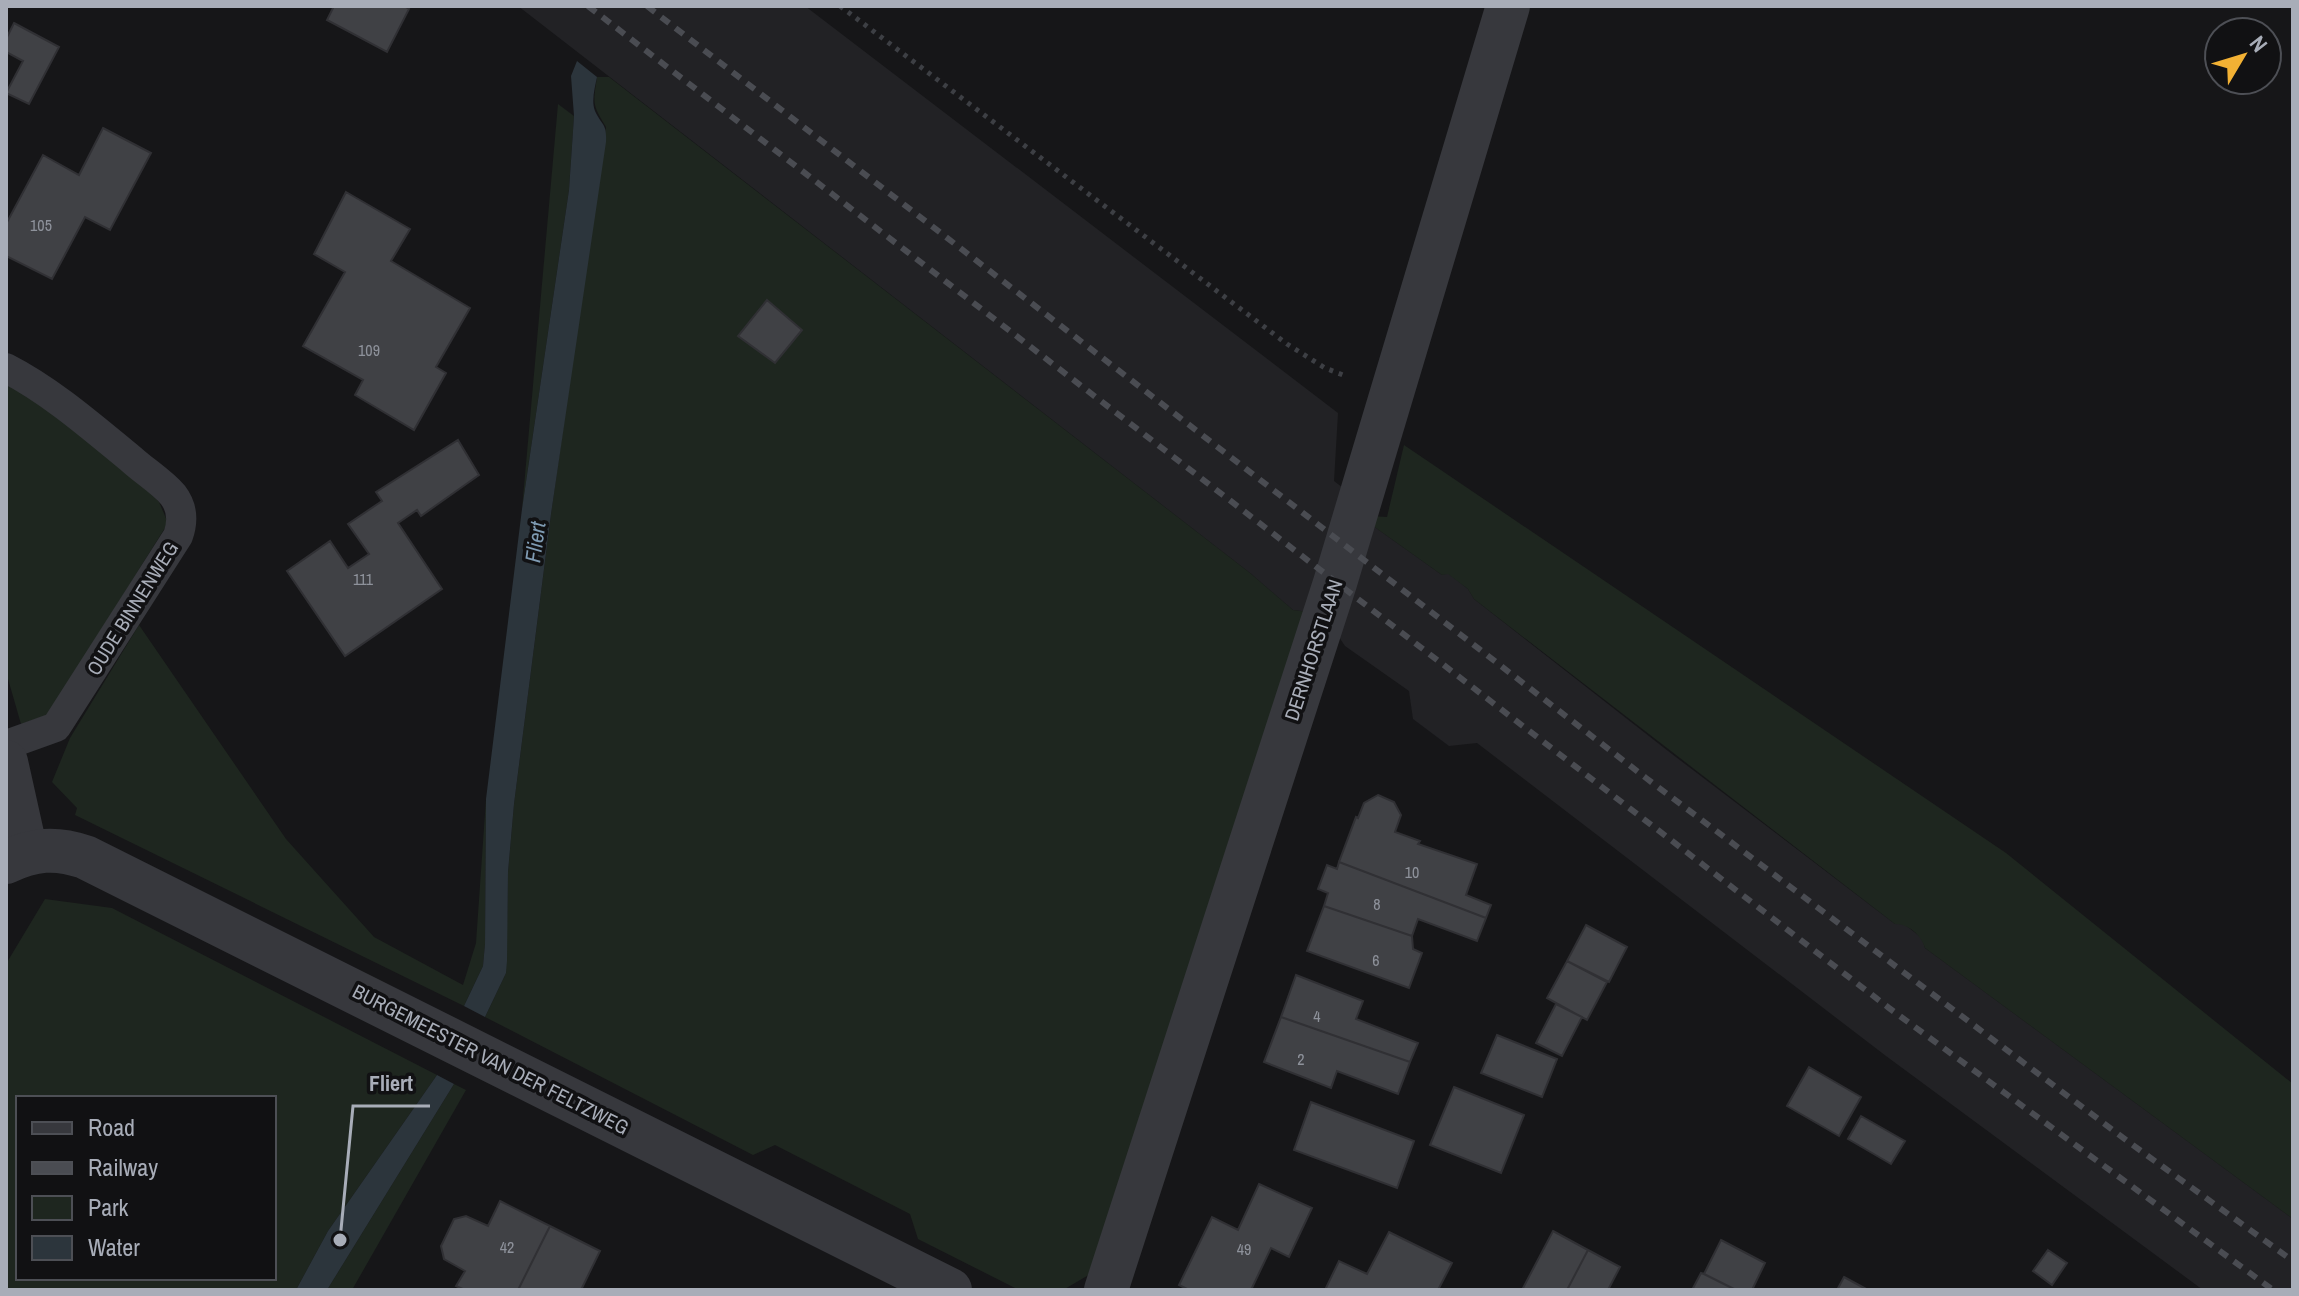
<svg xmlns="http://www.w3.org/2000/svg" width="2299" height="1296" font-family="'Archivo Narrow',sans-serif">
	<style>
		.built { fill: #222225 }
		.green { fill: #1e261f; fill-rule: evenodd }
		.water { fill: #2c353c }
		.building { fill: #404145; stroke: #303034; stroke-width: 2 }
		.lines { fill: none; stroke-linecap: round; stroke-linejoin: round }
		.path { stroke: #3d3f44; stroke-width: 5; stroke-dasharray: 4 6; stroke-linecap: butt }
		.service { stroke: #37383d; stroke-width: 30 }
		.minor { stroke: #37383d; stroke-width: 44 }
		.tertiary { stroke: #37383d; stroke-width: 44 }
		.rail { stroke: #4a4c52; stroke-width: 6; stroke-dasharray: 10 8; stroke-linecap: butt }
		.labels { text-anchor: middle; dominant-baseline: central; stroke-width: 7; stroke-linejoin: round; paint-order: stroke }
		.number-label { font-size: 16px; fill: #8e929b }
		.street-label { font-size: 20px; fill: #a8adb8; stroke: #111113 }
		.water-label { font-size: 22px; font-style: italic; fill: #7f9bb3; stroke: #111113 }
		.leader { fill: none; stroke: #a8adb8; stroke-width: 3 }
		.callout-dot { fill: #a8adb8; stroke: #111113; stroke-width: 3 }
		.callout-label { font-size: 22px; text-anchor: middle; font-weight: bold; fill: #a8adb8; stroke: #111113; stroke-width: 7; stroke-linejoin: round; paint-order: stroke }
	</style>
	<rect width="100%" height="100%" fill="#161618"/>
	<path class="built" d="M 518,6 L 805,6 L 1338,413 L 1334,481 L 1347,491 L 1308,612 L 1293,610 L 1250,573 Z
		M 1369,523 L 1442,575 L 1448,573 L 1468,589 L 1474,599 L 1668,751 L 1895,924 L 1904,924 L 1922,938 L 1925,948 L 2293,1219 L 2293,1290 L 2203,1290 L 1886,1056 L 1477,743 L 1449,746 L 1413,719 L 1409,691 L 1345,646 L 1337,634 Z"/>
	<path class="green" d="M 597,77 L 609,77 L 1250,573 L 1293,610 L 1308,612 L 1092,1273 L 1063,1290 L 1019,1290 L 918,1239 L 910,1214 L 775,1145 L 753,1155 L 485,1017 L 506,973 L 508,872 L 514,804 L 551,514 L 606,127 C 592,104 593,104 597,77 Z
		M 558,104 L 574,116 L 569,190 L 522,509 Z
		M 6,380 L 34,397 L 144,486 L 159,502 L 168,523 L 48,715 L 21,724 L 6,672 Z
		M 1404,445 L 2006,853 L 2293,1084 L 2293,1219 L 1925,948 C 1921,935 1909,924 1895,924 L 1474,599 L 1468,589 L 1448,574 L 1442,575 L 1369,523 L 1370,516 L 1387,517 Z
		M 139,625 L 286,839 L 374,937 L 463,985 L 476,943 L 486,799 L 485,944 L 483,966 L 464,1006 L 75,815 L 77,808 L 52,782 L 70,738 Z
		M 45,899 L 112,908 L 437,1075 L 328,1231 L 296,1290 L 6,1290 L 6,964 ZM 18,1098 L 274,1098 L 274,1278 L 18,1278 Z
		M 454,1084 L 466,1090 L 352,1290 L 327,1290 Z"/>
	<path class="water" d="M 577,61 L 597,77 C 595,87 591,101 595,111 C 602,126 607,123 606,142 L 551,514 L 514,804 L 508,872 L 507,961 L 506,973 L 485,1017 L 464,1006 L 483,966 L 485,944 L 486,799 L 522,509 L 569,190 L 574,116 L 571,76 Z
		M 437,1075 L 454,1084 L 327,1290 L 296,1290 L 328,1231 Z"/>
	<path class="building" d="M 334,6 L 404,6 L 409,9 L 387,52 L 327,20 Z
		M 14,23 L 59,47 L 29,104 L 6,93 L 23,61 L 6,52 L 6,39 Z
		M 103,128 L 151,153 L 110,230 L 85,217 L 52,279 L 6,256 L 6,224 L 43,155 L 79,175 Z
		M 346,192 L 410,229 L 391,261 L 470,308 L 436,367 L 446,373 L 414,430 L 355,395 L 363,380 L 303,346 L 345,272 L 314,254 Z
		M 767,300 L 802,330 L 775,363 L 738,336 Z
		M 458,440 L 479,475 L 421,516 L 417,510 L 398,523 L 442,589 L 345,656 L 287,571 L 330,541 L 348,568 L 369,554 L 348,524 L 382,501 L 376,492 Z
		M 1378,795 L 1394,802 L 1401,815 L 1395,832 L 1420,841 L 1418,844 L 1477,864 L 1466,895 L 1491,905 L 1486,918 L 1339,862 L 1356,817 L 1358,818 L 1364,803 Z
		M 1339,862 L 1486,918 L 1477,941 L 1418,919 L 1412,936 L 1324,906 L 1328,893 L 1318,889 L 1327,865 L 1337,869 Z
		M 1324,906 L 1412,936 L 1413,949 L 1422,953 L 1409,988 L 1307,951 Z
		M 1586,925 L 1627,947 L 1609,982 L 1567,961 Z
		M 1567,961 L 1607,982 L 1587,1020 L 1547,998 Z
		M 1296,975 L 1363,1001 L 1356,1019 L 1418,1043 L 1410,1062 L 1281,1017 Z
		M 1556,1004 L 1582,1017 L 1562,1056 L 1536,1043 Z
		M 1281,1017 L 1410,1062 L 1398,1094 L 1337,1071 L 1331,1088 L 1264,1062 Z
		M 1497,1035 L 1557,1059 L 1542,1097 L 1481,1073 Z
		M 1809,1067 L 1861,1097 L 1839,1136 L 1787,1106 Z
		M 1454,1087 L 1524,1115 L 1501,1173 L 1430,1145 Z
		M 1311,1102 L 1414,1141 L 1397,1188 L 1294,1150 Z
		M 1861,1116 L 1905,1141 L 1891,1164 L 1848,1139 Z
		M 1259,1184 L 1312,1208 L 1289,1257 L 1271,1248 L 1251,1290 L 1189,1290 L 1179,1285 L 1212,1217 L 1238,1230 Z
		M 500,1201 L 550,1226 L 518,1290 L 465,1290 L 456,1286 L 465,1271 L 444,1259 L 441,1246 L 454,1219 L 466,1216 L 488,1226 Z
		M 550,1226 L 600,1251 L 581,1290 L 518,1290 Z
		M 1553,1231 L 1588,1250 L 1567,1290 L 1522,1290 Z
		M 1389,1232 L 1452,1263 L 1438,1290 L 1325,1290 L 1339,1261 L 1367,1274 Z
		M 1721,1240 L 1765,1263 L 1752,1290 L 1736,1290 L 1704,1274 Z
		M 1588,1250 L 1620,1267 L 1608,1290 L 1567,1290 Z
		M 2048,1250 L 2067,1263 L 2052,1285 L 2033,1271 Z
		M 1701,1273 L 1704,1274 L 1736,1290 L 1692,1290 Z
		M 1844,1277 L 1868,1290 L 1837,1290 Z"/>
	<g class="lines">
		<path class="path" d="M 840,6 L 1287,344 L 1325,368 L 1343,375"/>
		<path class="service" d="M 6,368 C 51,391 92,427 131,459 C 144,471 162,482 173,495 C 183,508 183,522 178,536 L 56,727 L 6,745"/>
		<path class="minor" d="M 6,762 L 26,852
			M 1106,1290 L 1335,583 L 1508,6"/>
		<path class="tertiary" d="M 6,862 C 34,849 55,847 85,857 L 950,1290"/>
		<path class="rail" d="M 588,6 L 1889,1008 L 2273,1290
			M 647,6 L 1646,778 L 2130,1143 L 2293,1261"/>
	</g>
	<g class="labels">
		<g class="number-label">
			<text x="41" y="225">105</text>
			<text x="369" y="350">109</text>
			<text x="363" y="579">111</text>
			<text x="1412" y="872">10</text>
			<text x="1377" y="904">8</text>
			<text x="1376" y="960">6</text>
			<text x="1317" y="1016">4</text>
			<text x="1301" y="1059">2</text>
			<text x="507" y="1247">42</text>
			<text x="1244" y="1249">49</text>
		</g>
		<g class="street-label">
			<text transform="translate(132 608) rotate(-58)">OUDE BINNENWEG</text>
			<text transform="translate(1313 650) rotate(-72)">DERNHORSTLAAN</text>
			<text transform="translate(491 1059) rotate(27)">BURGEMEESTER VAN DER FELTZWEG</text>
		</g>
		<g class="water-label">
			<text transform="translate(535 542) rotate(-82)">Fliert</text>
		</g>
	</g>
	<path class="leader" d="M340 1240L353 1106H430"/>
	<circle class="callout-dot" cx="340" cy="1240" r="8"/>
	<g class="callout-label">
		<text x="391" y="1091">Fliert</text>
	</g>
	<rect width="2299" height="1296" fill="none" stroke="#a8adb8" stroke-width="16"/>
	<rect x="16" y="1096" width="260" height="184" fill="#111113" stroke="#4d4f55" stroke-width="2"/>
	<rect x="32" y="1122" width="40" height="12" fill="#37383d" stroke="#4d4f55" stroke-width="2"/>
	<text x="88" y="1136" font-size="24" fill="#a8adb8">Road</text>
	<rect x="32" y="1162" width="40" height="12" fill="#4a4c52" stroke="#4d4f55" stroke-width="2"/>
	<text x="88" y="1176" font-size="24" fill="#a8adb8">Railway</text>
	<rect x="32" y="1196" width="40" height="24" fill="#1e261f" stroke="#4d4f55" stroke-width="2"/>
	<text x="88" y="1216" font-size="24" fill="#a8adb8">Park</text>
	<rect x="32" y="1236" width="40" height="24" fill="#2c353c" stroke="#4d4f55" stroke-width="2"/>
	<text x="88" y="1256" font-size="24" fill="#a8adb8">Water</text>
	<g transform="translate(2243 56) rotate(52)"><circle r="38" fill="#111113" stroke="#4d4f55" stroke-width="2"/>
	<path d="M0-6L14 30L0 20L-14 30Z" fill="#f2b134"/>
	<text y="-12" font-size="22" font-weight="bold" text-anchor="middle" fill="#a8adb8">N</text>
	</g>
</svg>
